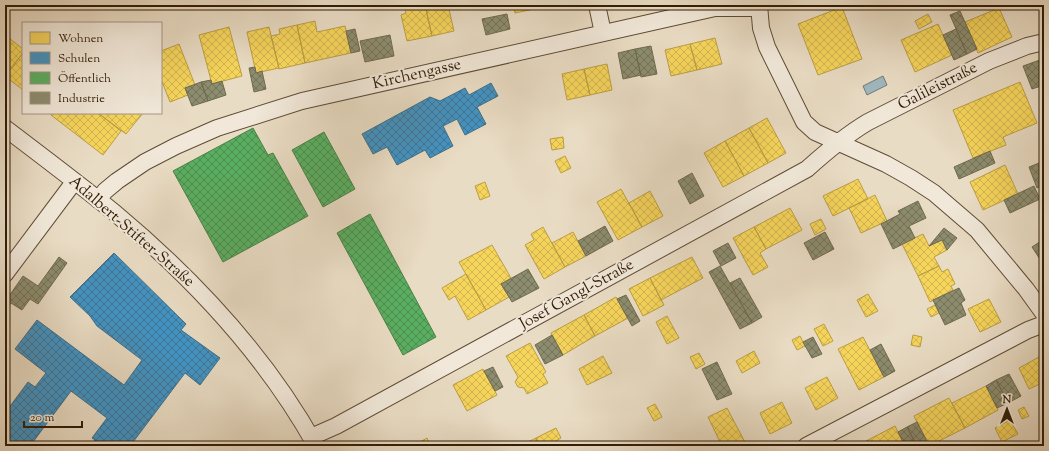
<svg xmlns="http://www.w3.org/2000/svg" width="1049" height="451" font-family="'Sorts Mill Goudy',serif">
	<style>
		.water { fill: #9eb8c0; stroke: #727a76 }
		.homes { fill: url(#homes-cross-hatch); stroke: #bb9e42 }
		.schools { fill: url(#schools-cross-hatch); stroke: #3d6f8a }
		.public { fill: url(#public-cross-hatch); stroke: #4d8246 }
		.industry { fill: url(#industry-cross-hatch); stroke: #706a4f }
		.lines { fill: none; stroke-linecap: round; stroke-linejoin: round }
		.street-casing { stroke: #5e4c36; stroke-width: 18 }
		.street { stroke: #f1e8d9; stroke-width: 16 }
		.labels { text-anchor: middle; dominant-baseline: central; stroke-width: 4; stroke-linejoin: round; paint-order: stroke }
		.street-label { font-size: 16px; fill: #301c06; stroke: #f1e8d9 }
	</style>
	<defs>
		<pattern id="homes-cross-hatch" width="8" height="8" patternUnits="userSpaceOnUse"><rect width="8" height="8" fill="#f6d55c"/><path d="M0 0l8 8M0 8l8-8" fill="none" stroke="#d3b64e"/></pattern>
		<pattern id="schools-cross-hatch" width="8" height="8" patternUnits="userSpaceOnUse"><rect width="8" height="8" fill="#4393c3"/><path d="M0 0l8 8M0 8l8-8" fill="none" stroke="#38779c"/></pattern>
		<pattern id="public-cross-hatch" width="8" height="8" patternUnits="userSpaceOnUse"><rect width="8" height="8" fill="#5aae61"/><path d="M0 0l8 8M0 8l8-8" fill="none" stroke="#4b8d4e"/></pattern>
		<pattern id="industry-cross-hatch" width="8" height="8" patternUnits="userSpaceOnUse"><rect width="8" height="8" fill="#8c8c6e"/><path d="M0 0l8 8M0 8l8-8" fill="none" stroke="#737258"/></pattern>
	</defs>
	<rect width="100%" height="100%" fill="#e9dcc4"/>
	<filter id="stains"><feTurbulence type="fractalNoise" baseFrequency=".005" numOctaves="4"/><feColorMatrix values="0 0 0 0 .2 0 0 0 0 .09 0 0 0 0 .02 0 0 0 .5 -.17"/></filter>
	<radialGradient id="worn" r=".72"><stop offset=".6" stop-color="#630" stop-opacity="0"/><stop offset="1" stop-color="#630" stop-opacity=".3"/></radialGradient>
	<path class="water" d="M 883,76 L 887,85 L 867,95 L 863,86 Z"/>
	<path class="homes" d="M 404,5 L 425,5 L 432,36 L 407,41 L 401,15 L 406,13 Z
		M 445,5 L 448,5 L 454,31 L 432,36 L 426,9 Z
		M 513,5 L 539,5 L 539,8 L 515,13 Z
		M 842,7 L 862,59 L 818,75 L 798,24 Z
		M 999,8 L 1012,37 L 978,53 L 965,22 Z
		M 928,14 L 932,22 L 919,29 L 915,21 Z
		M 315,21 L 317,32 L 345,26 L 351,53 L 305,63 L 297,25 Z
		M 938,24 L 952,55 L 915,72 L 901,40 Z
		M 297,25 L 305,63 L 279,69 L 271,36 L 280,34 L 279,29 Z
		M 229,27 L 242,76 L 212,84 L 199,35 Z
		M 269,27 L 279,68 L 256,73 L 247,32 Z
		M 5,35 L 23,49 L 23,53 L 5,76 Z
		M 715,38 L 722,64 L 697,70 L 690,44 Z
		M 179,44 L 195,85 L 185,88 L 188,95 L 170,102 L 161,79 L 161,51 Z
		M 690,44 L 697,70 L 671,76 L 665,50 Z
		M 23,53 L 23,90 L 5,76 Z
		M 607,64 L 612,90 L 590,95 L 584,69 Z
		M 584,69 L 590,95 L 567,100 L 562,74 Z
		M 1020,82 L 1037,123 L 1003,137 L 1006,145 L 973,158 L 953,110 Z
		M 53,113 L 98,113 L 121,131 L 103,155 L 51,115 Z
		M 98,113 L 143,113 L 126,134 Z
		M 767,118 L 786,153 L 768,163 L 749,128 Z
		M 749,128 L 768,163 L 744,176 L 725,141 Z
		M 563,137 L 564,148 L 552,150 L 550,139 Z
		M 725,141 L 744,176 L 723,187 L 704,153 Z
		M 565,156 L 571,168 L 561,173 L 555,161 Z
		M 1005,165 L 1018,194 L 983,210 L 970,182 Z
		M 858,179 L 868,199 L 833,216 L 823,196 Z
		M 485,182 L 490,196 L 480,200 L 475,186 Z
		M 621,189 L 642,227 L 618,240 L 597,202 Z
		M 650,191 L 663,216 L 642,227 L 629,203 Z
		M 875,195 L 887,221 L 861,233 L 849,208 Z
		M 790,208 L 802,230 L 766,249 L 754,227 Z
		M 821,219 L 826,229 L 815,235 L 810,224 Z
		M 543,227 L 565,267 L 544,279 L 525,245 L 534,240 L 531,234 Z
		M 754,227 L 766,249 L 760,253 L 768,267 L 753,275 L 733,238 Z
		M 573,232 L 586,256 L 565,267 L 552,243 Z
		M 923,234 L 929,246 L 942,240 L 947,250 L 934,257 L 939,266 L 918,276 L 902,244 Z
		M 492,245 L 511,278 L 501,284 L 509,297 L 486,310 L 459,262 Z
		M 692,257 L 703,278 L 661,300 L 650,278 Z
		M 939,266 L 942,272 L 948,269 L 955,284 L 951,286 L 953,290 L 930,302 L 918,276 Z
		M 466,274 L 486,310 L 468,320 L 455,296 L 449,300 L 442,288 Z
		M 650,278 L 664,305 L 643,316 L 629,289 Z
		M 868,294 L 878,311 L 866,317 L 857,300 Z
		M 616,297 L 628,318 L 595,336 L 584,315 Z
		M 989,299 L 1001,322 L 980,332 L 968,309 Z
		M 935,305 L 939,313 L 931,317 L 927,309 Z
		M 584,315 L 595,336 L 563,355 L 551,333 Z
		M 667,316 L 679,338 L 667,344 L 656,322 Z
		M 824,324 L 833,341 L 823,346 L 814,329 Z
		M 913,335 L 922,337 L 920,347 L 911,345 Z
		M 800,336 L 805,346 L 797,350 L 792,340 Z
		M 863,337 L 884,377 L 859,390 L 838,349 Z
		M 530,343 L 546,372 L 543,374 L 548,383 L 527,394 L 524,388 L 518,387 L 515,382 L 518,377 L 506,356 Z
		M 754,351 L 760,363 L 742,373 L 736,361 Z
		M 699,353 L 705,364 L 696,369 L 690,357 Z
		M 603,356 L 612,373 L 587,385 L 579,369 Z
		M 1039,357 L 1044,367 L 1044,382 L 1029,389 L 1019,368 Z
		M 483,369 L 497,395 L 467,411 L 453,385 Z
		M 827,377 L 838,398 L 816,410 L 805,388 Z
		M 986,386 L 998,410 L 965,428 L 952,403 Z
		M 949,398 L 965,428 L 929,446 L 914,416 Z
		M 782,402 L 792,423 L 770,434 L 760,413 Z
		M 655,404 L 662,417 L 654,421 L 647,408 Z
		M 1024,407 L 1029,416 L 1022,419 L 1018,410 Z
		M 727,408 L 747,446 L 722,446 L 708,417 Z
		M 1010,420 L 1018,434 L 1002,442 L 995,428 Z
		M 895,426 L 905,446 L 871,446 L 868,440 Z
		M 556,428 L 561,438 L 547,446 L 540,446 L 536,438 Z
		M 427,438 L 430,445 L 422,446 L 420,442 Z
		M 536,438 L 540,446 L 522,446 L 522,445 Z
		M 868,440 L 871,446 L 857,446 Z
		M 394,441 L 397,446 L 385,446 Z"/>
	<path class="schools" d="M 491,83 L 498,96 L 477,107 L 486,124 L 465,135 L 457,119 L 443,126 L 453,146 L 430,158 L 425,150 L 397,165 L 387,147 L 373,154 L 362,134 L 430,97 L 440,101 L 465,88 L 469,95 Z
		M 114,253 L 186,324 L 181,330 L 220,358 L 200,385 L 185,373 L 130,446 L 91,446 L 95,440 L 92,438 L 107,418 L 71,391 L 30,446 L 5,446 L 5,413 L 28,382 L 35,387 L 46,373 L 15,349 L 37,320 L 124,385 L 142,360 L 97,326 L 90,316 L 70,297 Z"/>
	<path class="public" d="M 253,128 L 268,155 L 273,153 L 308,216 L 223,262 L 173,171 Z
		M 324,132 L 355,189 L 323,207 L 292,150 Z
		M 370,214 L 436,337 L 403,355 L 337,233 Z"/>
	<path class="industry" d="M 960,11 L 977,49 L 967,54 L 950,15 Z
		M 507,14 L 510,29 L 486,35 L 482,19 Z
		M 355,29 L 360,51 L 351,53 L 346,31 Z
		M 956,29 L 967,54 L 954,60 L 943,35 Z
		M 390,35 L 394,56 L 365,62 L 360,41 Z
		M 651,46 L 657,74 L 641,77 L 635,49 Z
		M 635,49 L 641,75 L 623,79 L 618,53 Z
		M 1040,60 L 1044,68 L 1044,85 L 1032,89 L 1023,66 Z
		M 255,67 L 256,73 L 262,71 L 266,89 L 254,92 L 249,68 Z
		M 211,80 L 212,84 L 222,81 L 226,95 L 208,101 L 201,82 Z
		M 201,82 L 208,101 L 192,106 L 185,88 Z
		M 990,151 L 995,163 L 959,179 L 954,167 Z
		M 1044,161 L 1044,185 L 1037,188 L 1029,167 Z
		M 692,173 L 704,196 L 690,204 L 678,181 Z
		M 1034,186 L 1040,199 L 1010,213 L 1004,200 Z
		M 918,201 L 926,218 L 909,226 L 915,238 L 893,249 L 881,224 L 900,214 L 898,211 Z
		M 605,226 L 613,241 L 586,256 L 578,241 Z
		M 944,228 L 957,238 L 947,250 L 942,240 L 929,246 Z
		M 825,232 L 834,249 L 813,260 L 804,243 Z
		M 1044,239 L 1044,264 L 1043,264 L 1032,247 Z
		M 728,243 L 736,258 L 721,266 L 713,251 Z
		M 59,257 L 67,263 L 38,304 L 30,299 L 22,310 L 11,303 L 5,312 L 5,297 L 7,299 L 23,276 L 38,286 Z
		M 720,266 L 752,323 L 740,329 L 709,272 Z
		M 528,269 L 539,288 L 512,302 L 501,284 Z
		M 740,278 L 762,317 L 752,323 L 730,283 Z
		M 959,288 L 965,300 L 961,303 L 966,315 L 945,325 L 933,300 Z
		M 626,295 L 640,321 L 632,326 L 617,299 Z
		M 552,335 L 563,355 L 545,364 L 535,345 Z
		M 813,337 L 822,354 L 812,358 L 803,342 Z
		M 881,344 L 895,371 L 884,377 L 870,350 Z
		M 717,362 L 732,394 L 717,400 L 702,369 Z
		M 493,367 L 503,387 L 495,391 L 484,371 Z
		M 1009,374 L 1021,396 L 1008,403 L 996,380 Z
		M 996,380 L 1008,403 L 997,408 L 986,386 Z
		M 917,422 L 928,443 L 922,446 L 917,446 L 907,427 Z
		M 907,427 L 917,446 L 905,446 L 898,432 Z"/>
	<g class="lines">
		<defs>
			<path id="street" d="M 597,5 L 603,33
				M 759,5 L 761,28 L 767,47 L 804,122 L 815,132 L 886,164 L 911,178 L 934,193 L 977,230 L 1026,289 L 1044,314
				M 5,128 C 42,156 79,184 115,213 C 194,279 266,356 316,446
				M 98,200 L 105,191 L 117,181 L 145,162 L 176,146 L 217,128 L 302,101 L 715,8 L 758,8
				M 5,274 L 74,182
				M 311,437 L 336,426 L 807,169 C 827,151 846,135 868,122 L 989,61 L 1027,46 L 1044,42
				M 806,446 L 1028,330 L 1044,324"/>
		</defs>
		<use href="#street" class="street-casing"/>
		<use href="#street" class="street"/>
	</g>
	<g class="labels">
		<g class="street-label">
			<text transform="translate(417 75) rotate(-13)">Kirchengasse</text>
			<text transform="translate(938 87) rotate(-27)">Galileistraße</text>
			<text transform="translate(131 232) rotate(41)">Adalbert-Stifter-Straße</text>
			<text transform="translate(577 295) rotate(-29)">Josef Gangl-Straße</text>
		</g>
	</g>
	<rect width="1049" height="451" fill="none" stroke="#e9dcc4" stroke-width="20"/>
	<rect x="6" y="6" width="1037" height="439" fill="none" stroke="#301c06" stroke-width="2"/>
	<rect x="10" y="10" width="1029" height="431" fill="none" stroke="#301c06"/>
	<rect x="22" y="22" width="140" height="92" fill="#f1e8d9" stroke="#a49685"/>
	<rect x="30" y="32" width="20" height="12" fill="#f6d55c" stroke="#a49685"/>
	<text x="58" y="42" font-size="12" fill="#301c06">Wohnen</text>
	<rect x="30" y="52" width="20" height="12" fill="#4393c3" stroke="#a49685"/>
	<text x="58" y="62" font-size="12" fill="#301c06">Schulen</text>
	<rect x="30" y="72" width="20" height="12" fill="#5aae61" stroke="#a49685"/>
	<text x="58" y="82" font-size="12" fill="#301c06">Öffentlich</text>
	<rect x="30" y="92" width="20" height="12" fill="#8c8c6e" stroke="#a49685"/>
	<text x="58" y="102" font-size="12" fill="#301c06">Industrie</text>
	<g transform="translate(1007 409)" stroke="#f1e8d9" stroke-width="3" paint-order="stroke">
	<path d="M0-3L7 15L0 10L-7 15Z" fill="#301c06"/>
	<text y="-6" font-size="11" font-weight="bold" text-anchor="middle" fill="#301c06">N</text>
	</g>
	<path d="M24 421v6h58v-6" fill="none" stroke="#301c06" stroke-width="2"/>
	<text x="30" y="421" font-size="12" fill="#301c06" stroke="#f1e8d9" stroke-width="3" paint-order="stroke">20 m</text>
	<rect width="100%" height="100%" filter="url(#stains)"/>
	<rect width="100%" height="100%" fill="url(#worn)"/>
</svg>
